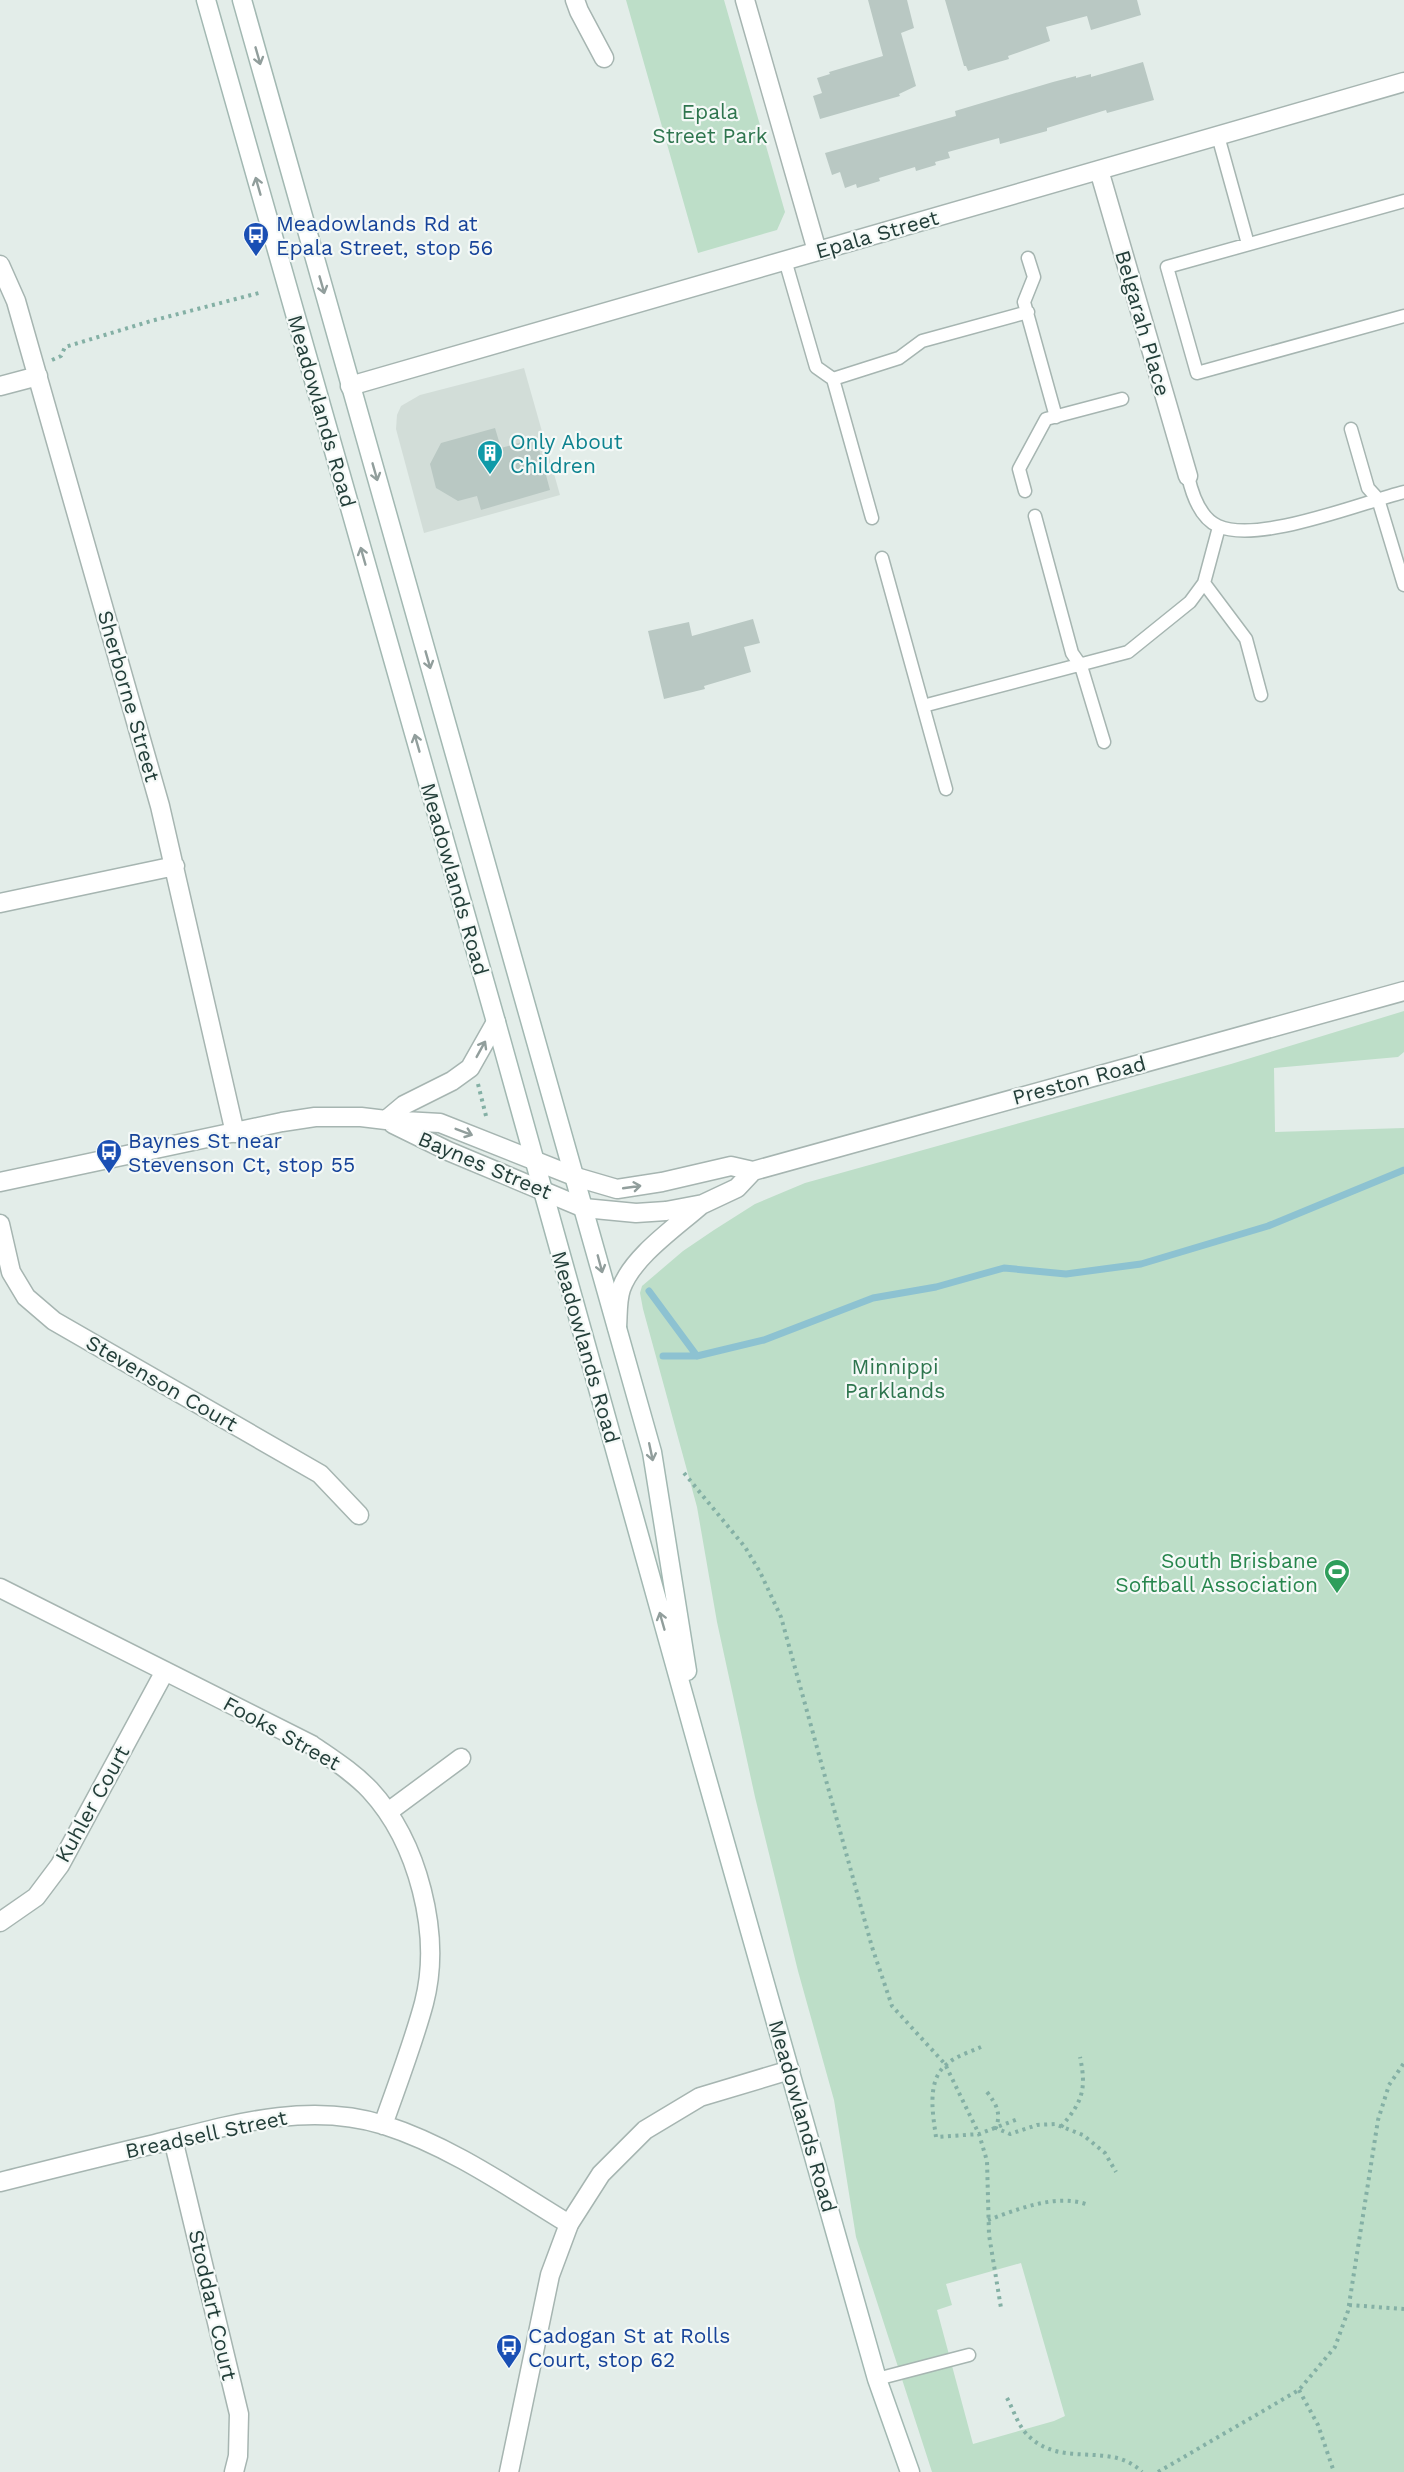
<svg xmlns="http://www.w3.org/2000/svg" width="1404" height="2472" font-family="'Work Sans',sans-serif">
	<style>
		.built { fill: #d2ddd8 }
		.green { fill: #bddec8; fill-rule: evenodd }
		.lines { fill: none; stroke-linecap: round; stroke-linejoin: round }
		.stream { stroke: #8dc2d1; stroke-width: 7 }
		.building { fill: #b9c8c3 }
		.service-casing { stroke: #a6b5b1; stroke-width: 15 }
		.minor-casing { stroke: #a6b5b1; stroke-width: 21 }
		.tertiary-casing { stroke: #a6b5b1; stroke-width: 21 }
		.secondary-casing { stroke: #a2b8b2; stroke-width: 21 }
		.path { stroke: #84b0a5; stroke-width: 4; stroke-dasharray: 3 4.5; stroke-linecap: butt }
		.service { stroke: #fff; stroke-width: 12 }
		.minor { stroke: #fff; stroke-width: 18 }
		.tertiary { stroke: #fff; stroke-width: 18 }
		.secondary { stroke: #fff; stroke-width: 18 }
		.oneway { stroke: #919e9c }
		.labels { text-anchor: middle; dominant-baseline: central; stroke-width: 4.5; stroke-linejoin: round; paint-order: stroke }
		.park-label { font-size: 21px; fill: #2e754e; stroke: #f4f9f7 }
		.transit-label { font-size: 21px; fill: #164399; stroke: #f4f9f7; text-anchor: start }
		.street-label { font-size: 21px; fill: #233e39; stroke: #f4f9f7 }
		.culture-label { font-size: 21px; fill: #0d838f; stroke: #f4f9f7; text-anchor: start }
		.leisure-label { font-size: 21px; fill: #27864d; stroke: #f4f9f7; text-anchor: end }
	</style>
	<rect width="100%" height="100%" fill="#e3ede9"/>
	<path class="built" d="M 524,368 L 560,495 L 424,533 L 396,429 L 397,415 L 401,406 L 420,395 Z"/>
	<path class="green" d="M 626,0 L 724,0 L 785,212 L 777,230 L 698,253 Z
		M 1404,1011 L 1404,1052 L 1398,1057 L 1274,1068 L 1275,1132 L 1404,1128 L 1404,2472 L 932,2472 L 856,2237 L 834,2100 L 798,1971 L 755,1797 L 717,1622 L 697,1507 L 643,1309 L 640,1293 L 642,1286 L 683,1251 L 714,1230 L 755,1204 L 805,1183 L 1231,1064 ZM 1021,2263 L 1065,2416 L 1054,2421 L 973,2444 L 937,2310 L 952,2305 L 946,2284 Z"/>
	<g class="lines">
		<path class="stream" d="M 649,1291 L 697,1356
			M 663,1356 L 697,1356 L 764,1340 L 873,1298 L 936,1287 L 1004,1268 L 1066,1274 L 1141,1264 L 1268,1226 L 1404,1170"/>
	</g>
	<path class="building" d="M 868,0 L 907,0 L 914,28 L 901,33 L 916,86 L 899,94 L 900,96 L 820,119 L 813,96 L 822,93 L 817,78 L 830,74 L 829,72 L 883,56 Z
		M 945,0 L 1137,0 L 1141,15 L 1091,30 L 1087,16 L 1046,27 L 1050,41 L 1008,56 L 1009,59 L 968,71 L 966,66 L 964,66 Z
		M 1143,62 L 1154,100 L 1107,113 L 1106,110 L 1047,128 L 1047,131 L 1000,144 L 999,138 L 948,152 L 950,158 L 935,162 L 936,165 L 916,171 L 915,167 L 879,178 L 880,181 L 857,188 L 856,184 L 845,188 L 840,172 L 832,175 L 825,153 L 956,116 L 955,111 L 1053,82 L 1076,76 L 1076,78 L 1091,74 L 1091,77 Z
		M 495,428 L 501,448 L 536,438 L 550,490 L 481,510 L 477,496 L 458,501 L 436,488 L 430,464 L 441,443 Z
		M 753,619 L 760,643 L 744,647 L 751,672 L 704,686 L 705,689 L 664,699 L 648,631 L 689,622 L 692,636 Z"/>
	<g class="lines">
		<defs>
			<path id="service" d="M 1218,136 L 1248,244
				M 1404,201 L 1167,267 L 1197,373 L 1404,316
				M 1028,258 L 1034,277 L 1024,302 L 1056,417
				M 785,260 L 816,367 L 833,379
				M 1351,429 L 1368,488 L 1378,499 L 1404,585
				M 1188,476 C 1192,494 1200,518 1218,526 C 1259,544 1360,503 1404,492
				M 1025,491 L 1019,469 L 1046,419 L 1122,399
				M 1035,516 L 1072,653 L 1081,666 L 1104,742
				M 872,518 L 833,379 L 899,358 L 922,341 L 1028,312
				M 882,558 L 946,789
				M 1204,583 L 1246,639 L 1261,695
				M 923,706 L 1128,652 L 1190,602 L 1204,583 L 1219,527
				M 877,2379 L 969,2355"/>
			<path id="minor" d="M 575,0 L 579,11 L 604,58
				M 745,0 L 817,251
				M 1099,170 L 1188,476
				M 0,265 L 16,301 L 160,806 L 235,1133
				M 0,386 L 38,376
				M 350,386 L 1404,82
				M 0,903 L 175,866
				M 0,1224 L 11,1272 L 26,1297 L 54,1321 L 320,1474 L 359,1515
				M 0,1588 L 312,1745 C 332,1759 353,1772 370,1790 C 418,1842 442,1934 424,2003 C 413,2044 397,2085 383,2125
				M 388,1812 L 461,1758
				M 0,1922 L 36,1897 L 60,1865 L 165,1671
				M 173,2139 L 239,2414 L 238,2456 L 234,2472
				M 0,2182 C 52,2169 103,2156 155,2144 C 230,2125 308,2101 384,2125 C 450,2146 510,2188 569,2224"/>
			<path id="tertiary" d="M 386,1120 L 404,1105 L 452,1081 L 470,1068 L 496,1022
				M 393,1124 L 448,1151 L 584,1208 L 636,1213 L 666,1211 L 703,1204 L 737,1188 L 753,1171
				M 0,1182 L 282,1122 L 315,1117 L 361,1117 L 386,1120 L 440,1123 L 576,1177 L 617,1189 L 662,1182 L 731,1166 L 753,1171 L 1404,991
				M 617,1327 C 618,1315 617,1301 621,1289 C 632,1257 676,1227 701,1205
				M 509,2472 L 550,2275 L 569,2224 L 601,2174 L 645,2130 L 700,2097 L 790,2070"/>
			<path id="secondary" d="M 206,0 L 496,1022 L 701,1758 L 877,2379 L 910,2472
				M 242,0 L 652,1452 L 687,1671"/>
		</defs>
		<use href="#service" class="service-casing"/>
		<use href="#minor" class="minor-casing"/>
		<use href="#tertiary" class="tertiary-casing"/>
		<use href="#secondary" class="secondary-casing"/>
		<path class="path" d="M 52,360 L 61,356 L 65,347 L 151,321 L 259,293
			M 478,1084 L 487,1120
			M 684,1473 L 745,1547 L 760,1572 L 781,1617 L 872,1947 L 892,2006 L 945,2064 L 979,2134 L 987,2161 L 989,2235 L 1001,2308
			M 981,2047 C 970,2052 956,2056 947,2064 C 926,2080 933,2115 936,2137 L 979,2134 L 1018,2119
			M 987,2092 C 997,2105 1001,2113 996,2128 L 1010,2134 L 1037,2125 L 1055,2124 L 1083,2135 L 1105,2153 L 1116,2172
			M 1061,2127 C 1082,2102 1087,2090 1080,2057
			M 988,2220 C 1019,2209 1054,2194 1086,2204
			M 1349,2305 L 1404,2309
			M 1299,2390 L 1318,2425 L 1334,2472
			M 1007,2398 C 1013,2409 1017,2422 1024,2431 C 1058,2472 1109,2439 1142,2472
			M 1158,2472 L 1299,2390 L 1335,2347 L 1348,2311 L 1378,2120 L 1389,2085 L 1404,2063"/>
		<use href="#service" class="service"/>
		<use href="#minor" class="minor"/>
		<use href="#tertiary" class="tertiary"/>
		<use href="#secondary" class="secondary"/>
	</g>
	<defs><path id="oneway-shaft" d="M-6 0H5M1.5-3L5.5 0L1.5 3" fill="none" stroke-width="1.6" stroke-linecap="round" stroke-linejoin="round" transform="scale(1.5)"/></defs>
	<g class="oneway">
		<use href="#oneway-shaft" transform="translate(258 56) rotate(74)"/>
		<use href="#oneway-shaft" transform="translate(258 186) rotate(-106)"/>
		<use href="#oneway-shaft" transform="translate(322 285) rotate(74)"/>
		<use href="#oneway-shaft" transform="translate(375 472) rotate(74)"/>
		<use href="#oneway-shaft" transform="translate(363 556) rotate(-106)"/>
		<use href="#oneway-shaft" transform="translate(428 660) rotate(74)"/>
		<use href="#oneway-shaft" transform="translate(417 743) rotate(-106)"/>
		<use href="#oneway-shaft" transform="translate(481 1049) rotate(-61)"/>
		<use href="#oneway-shaft" transform="translate(464 1132) rotate(21)"/>
		<use href="#oneway-shaft" transform="translate(632 1187) rotate(-8)"/>
		<use href="#oneway-shaft" transform="translate(600 1264) rotate(75)"/>
		<use href="#oneway-shaft" transform="translate(651 1452) rotate(78)"/>
		<use href="#oneway-shaft" transform="translate(662 1621) rotate(-106)"/>
	</g>
	<defs>
		<symbol id="bus-pin" viewBox="-11 -11 22 30"><path d="M0 17L-7.5 6A9.5 9.5 0 1 1 7.5 6Z" fill="#1a4fb4" stroke="#f4f9f7"/><path d="M-5-6H5V4H4V6H2V4H-2V6H-4V4H-5ZM-3.5-4V0h7V-4ZM-3.5 1.2v1.5H-2V1.2ZM2 1.2v1.5H3.5V1.2Z" fill="#fff"/></symbol>
		<symbol id="building-pin" viewBox="-11 -11 22 30"><path d="M0 17L-7.5 6A9.5 9.5 0 1 1 7.5 6Z" fill="#0f9aa8" stroke="#f4f9f7"/><path d="M-4-6H4V6H1V3H-1V6H-4ZM-2.5-4.3h1.7v1.8h-1.7ZM.8-4.3h1.7v1.8H.8ZM-2.5-1h1.7V.8h-1.7ZM.8-1h1.7V.8H.8Z" fill="#fff"/></symbol>
		<symbol id="stadium-pin" viewBox="-11 -11 22 30"><path d="M0 17L-7.5 6A9.5 9.5 0 1 1 7.5 6Z" fill="#2e9e5b" stroke="#f4f9f7"/><path d="M0-5a6.5 5 0 1 0 0 10a6.5 5 0 1 0 0-10ZM-3.5-1.8h7v3.6h-7Z" fill="#fff"/></symbol>
	</defs>
	<g fill-rule="evenodd">
		<use href="#bus-pin" x="241" y="220" width="30" height="40"/>
		<use href="#building-pin" x="475" y="438" width="30" height="40"/>
		<use href="#bus-pin" x="94" y="1137" width="30" height="40"/>
		<use href="#stadium-pin" x="1322" y="1557" width="30" height="40"/>
		<use href="#bus-pin" x="494" y="2332" width="30" height="40"/>
	</g>
	<g class="labels">
		<g class="park-label">
			<text x="710" y="111">Epala<tspan x="710" dy="24">Street Park</tspan></text>
			<text x="895" y="1366">Minnippi<tspan x="895" dy="24">Parklands</tspan></text>
		</g>
		<g class="transit-label">
			<text x="276" y="223">Meadowlands Rd at<tspan x="276" dy="24">Epala Street, stop 56</tspan></text>
			<text x="128" y="1140">Baynes St near<tspan x="128" dy="24">Stevenson Ct, stop 55</tspan></text>
			<text x="528" y="2335">Cadogan St at Rolls<tspan x="528" dy="24">Court, stop 62</tspan></text>
		</g>
		<g class="street-label">
			<text transform="translate(877 234) rotate(-16)">Epala Street</text>
			<text transform="translate(1143 323) rotate(74)">Belgarah Place</text>
			<text transform="translate(322 411) rotate(74)">Meadowlands Road</text>
			<text transform="translate(129 696) rotate(74)">Sherborne Street</text>
			<text transform="translate(455 879) rotate(74)">Meadowlands Road</text>
			<text transform="translate(1079 1080) rotate(-15)">Preston Road</text>
			<text transform="translate(485 1165) rotate(23)">Baynes Street</text>
			<text transform="translate(586 1347) rotate(74)">Meadowlands Road</text>
			<text transform="translate(162 1383) rotate(30)">Stevenson Court</text>
			<text transform="translate(282 1733) rotate(29)">Fooks Street</text>
			<text transform="translate(92 1804) rotate(-61)">Kuhler Court</text>
			<text transform="translate(803 2116) rotate(74)">Meadowlands Road</text>
			<text transform="translate(206 2134) rotate(-12)">Breadsell Street</text>
			<text transform="translate(213 2305) rotate(77)">Stoddart Court</text>
		</g>
		<g class="culture-label">
			<text x="510" y="441">Only About<tspan x="510" dy="24">Children</tspan></text>
		</g>
		<g class="leisure-label">
			<text x="1318" y="1560">South Brisbane<tspan x="1318" dy="24">Softball Association</tspan></text>
		</g>
	</g>
</svg>
